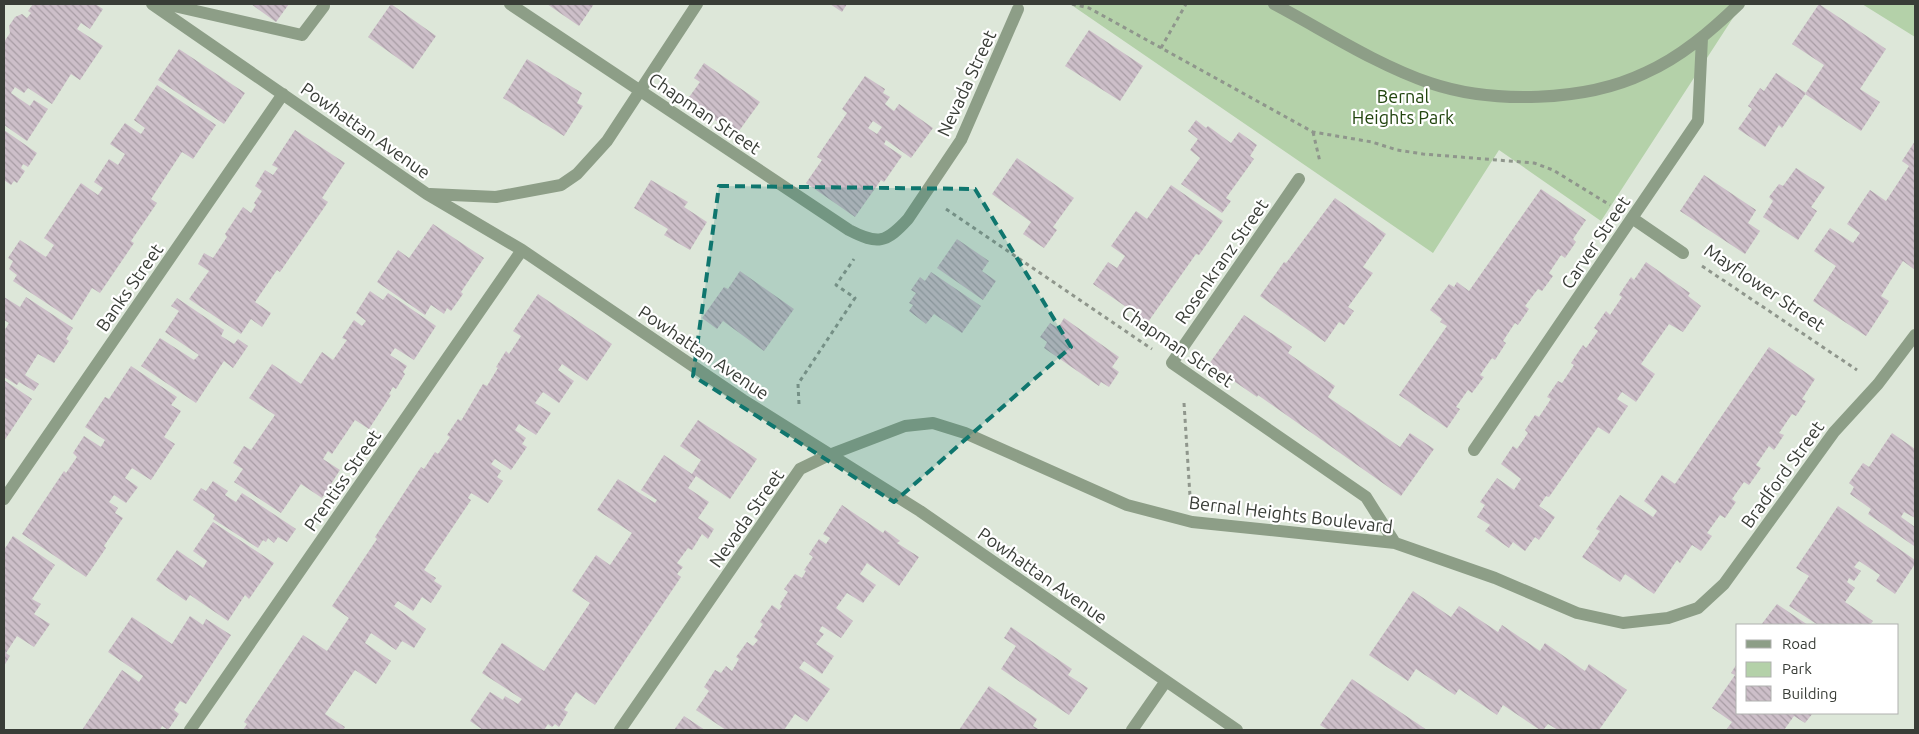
<svg xmlns="http://www.w3.org/2000/svg" width="1919" height="734" font-family="Ubuntu,sans-serif">
	<style>
		.park { fill: #b4d1a9 }
		.building { fill: url(#building-back-hatch); fill-rule: evenodd }
		.lines { fill: none; stroke-linecap: round; stroke-linejoin: round }
		.path { stroke: #8f968c; stroke-width: 3; stroke-dasharray: 4 4; stroke-linecap: butt }
		.minor { stroke: #8d9e87; stroke-width: 12 }
		.marked { fill: #0f766e; fill-opacity: 0.2; stroke: #0f766e; stroke-width: 4; stroke-dasharray: 10 6; stroke-linejoin: round }
		.labels { text-anchor: middle; dominant-baseline: central; stroke-width: 4.5; stroke-linejoin: round; paint-order: stroke }
		.street-label { font-size: 18px; fill: #393d37; stroke: #fff }
		.park-label { font-size: 18px; fill: #21440e; stroke: #fff }
	</style>
	<defs>
		<pattern id="building-back-hatch" width="6" height="6" patternUnits="userSpaceOnUse" patternTransform="scale(1.25)"><rect width="6" height="6" fill="#cdbfc9"/><path d="M-1 5l2 2M0 0l6 6M5-1l2 2" fill="none" stroke="#a79ca4"/></pattern>
	</defs>
	<rect width="100%" height="100%" fill="#dde7d9"/>
	<path class="park" d="M 1070,4 L 1742,4 L 1601,221 L 1499,150 L 1433,253 Z
		M 1862,4 L 1915,4 L 1915,37 Z"/>
	<path class="building" d="M 33,4 L 95,4 L 103,9 L 90,29 L 81,23 L 77,29 L 103,46 L 80,80 L 71,74 L 52,104 L 28,88 L 24,93 L 15,87 L 11,93 L 30,106 L 34,100 L 48,109 L 27,141 L 4,125 L 4,42 L 10,33 L 9,26 L 15,17 L 22,14 L 27,18 L 31,13 L 28,11 Z
		M 251,4 L 289,4 L 276,22 Z
		M 391,4 L 436,36 L 413,69 L 368,37 Z
		M 547,4 L 594,4 L 579,26 Z
		M 830,4 L 847,4 L 842,12 Z
		M 1819,4 L 1886,49 L 1860,89 L 1880,102 L 1861,131 L 1805,94 L 1824,65 L 1792,44 Z
		M 1089,30 L 1143,66 L 1120,101 L 1065,66 Z
		M 179,49 L 245,93 L 224,124 L 158,80 Z
		M 527,59 L 582,93 L 577,103 L 583,106 L 564,136 L 503,98 Z
		M 704,63 L 760,102 L 736,135 L 687,100 L 700,82 L 694,78 Z
		M 1776,73 L 1806,93 L 1782,128 L 1779,125 L 1765,147 L 1738,129 L 1752,109 L 1748,106 L 1760,88 L 1764,91 Z
		M 865,76 L 885,89 L 883,93 L 890,97 L 885,104 L 894,111 L 899,104 L 933,128 L 911,158 L 886,140 L 884,144 L 902,156 L 884,182 L 881,180 L 855,217 L 806,183 L 822,160 L 817,157 L 847,113 L 842,109 ZM 873,121 L 882,127 L 877,134 L 868,128 Z
		M 157,85 L 216,125 L 193,159 L 182,152 L 151,199 L 157,203 L 131,241 L 134,243 L 100,293 L 92,288 L 72,320 L 13,281 L 17,275 L 9,269 L 13,261 L 8,258 L 20,240 L 46,257 L 54,245 L 44,238 L 81,183 L 98,195 L 103,188 L 94,182 L 109,159 L 118,165 L 125,154 L 110,144 L 125,123 L 141,134 L 145,128 L 134,120 Z
		M 1196,120 L 1206,128 L 1208,126 L 1231,143 L 1239,132 L 1257,145 L 1250,156 L 1254,159 L 1226,198 L 1231,201 L 1222,213 L 1181,184 L 1200,158 L 1190,150 L 1198,139 L 1188,131 Z
		M 4,130 L 37,153 L 28,167 L 23,164 L 21,168 L 25,171 L 17,183 L 14,181 L 11,185 L 4,180 Z
		M 295,130 L 345,163 L 322,198 L 328,202 L 280,272 L 277,270 L 255,302 L 271,313 L 262,327 L 251,319 L 241,334 L 189,299 L 209,271 L 198,264 L 204,253 L 213,258 L 227,237 L 225,234 L 243,207 L 251,213 L 256,205 L 254,203 L 262,191 L 255,186 L 265,170 L 273,175 L 278,168 L 272,165 Z
		M 1915,141 L 1915,270 L 1903,261 L 1881,296 L 1889,301 L 1866,336 L 1813,301 L 1836,266 L 1814,251 L 1830,228 L 1853,243 L 1860,233 L 1847,224 L 1870,190 L 1886,201 L 1909,166 L 1902,161 Z
		M 1017,158 L 1074,198 L 1053,227 L 1057,230 L 1044,248 L 1023,234 L 1031,222 L 992,194 Z
		M 1796,168 L 1825,187 L 1811,207 L 1817,211 L 1798,240 L 1763,217 L 1773,201 L 1769,197 L 1779,184 L 1783,186 Z
		M 1704,175 L 1756,210 L 1748,223 L 1760,231 L 1745,254 L 1680,211 Z
		M 651,180 L 688,202 L 684,207 L 707,222 L 690,250 L 664,235 L 668,229 L 634,208 Z
		M 1171,185 L 1223,221 L 1199,255 L 1196,254 L 1148,322 L 1093,284 L 1108,262 L 1117,268 L 1125,256 L 1111,246 L 1136,211 L 1147,219 Z
		M 1541,189 L 1586,220 L 1573,239 L 1576,242 L 1565,258 L 1561,255 L 1549,273 L 1553,276 L 1542,291 L 1538,289 L 1525,306 L 1529,309 L 1518,325 L 1515,323 L 1503,341 L 1506,343 L 1495,360 L 1492,358 L 1480,375 L 1484,377 L 1472,393 L 1468,390 L 1456,407 L 1460,409 L 1447,428 L 1399,395 L 1447,326 L 1440,322 L 1442,319 L 1430,310 L 1449,284 L 1454,287 L 1457,282 L 1469,291 Z
		M 1335,198 L 1386,234 L 1363,267 L 1373,273 L 1348,307 L 1354,311 L 1344,325 L 1339,322 L 1325,342 L 1260,296 L 1284,262 L 1286,263 Z
		M 433,224 L 484,258 L 461,292 L 463,294 L 451,311 L 447,308 L 444,314 L 431,305 L 425,315 L 377,282 L 398,250 L 409,258 Z
		M 957,239 L 989,261 L 982,271 L 996,281 L 983,300 L 937,268 Z
		M 1646,262 L 1690,293 L 1688,296 L 1701,306 L 1683,332 L 1669,324 L 1641,364 L 1655,374 L 1636,402 L 1622,392 L 1617,399 L 1628,406 L 1609,434 L 1598,427 L 1549,497 L 1546,496 L 1539,506 L 1555,517 L 1539,540 L 1535,537 L 1525,551 L 1513,542 L 1509,548 L 1485,531 L 1490,525 L 1477,517 L 1485,505 L 1480,502 L 1497,478 L 1514,490 L 1521,479 L 1501,464 L 1513,446 L 1517,449 L 1528,433 L 1525,430 L 1535,415 L 1539,417 L 1551,399 L 1547,397 L 1558,381 L 1562,383 L 1574,365 L 1571,363 L 1583,345 L 1586,348 L 1598,331 L 1594,328 L 1606,311 L 1610,315 L 1622,297 L 1619,295 L 1631,277 L 1634,280 Z
		M 740,271 L 794,309 L 764,351 L 723,321 L 717,329 L 702,318 L 724,287 L 728,289 Z
		M 931,272 L 981,306 L 962,333 L 934,314 L 926,324 L 909,311 L 913,305 L 909,303 L 916,293 L 911,290 L 920,277 L 925,281 Z
		M 370,291 L 383,300 L 388,293 L 436,326 L 414,360 L 395,348 L 390,355 L 407,366 L 403,372 L 405,374 L 396,389 L 393,387 L 389,394 L 391,395 L 369,429 L 355,420 L 332,454 L 328,451 L 323,459 L 340,470 L 322,498 L 301,484 L 281,513 L 234,482 L 243,469 L 233,463 L 244,446 L 251,450 L 275,415 L 249,398 L 272,364 L 301,384 L 322,352 L 333,360 L 347,340 L 342,338 L 354,320 L 362,326 L 366,321 L 356,313 Z
		M 538,294 L 612,344 L 587,381 L 562,364 L 558,370 L 574,381 L 559,403 L 543,392 L 535,403 L 551,413 L 536,435 L 519,424 L 515,430 L 526,438 L 522,444 L 527,447 L 511,470 L 495,459 L 491,464 L 501,471 L 497,477 L 503,481 L 488,503 L 471,493 L 468,498 L 471,500 L 424,570 L 436,578 L 434,581 L 442,586 L 431,603 L 422,597 L 413,611 L 398,601 L 394,606 L 426,629 L 414,648 L 402,641 L 396,650 L 371,633 L 365,643 L 391,661 L 376,684 L 355,670 L 325,714 L 345,727 L 343,730 L 243,730 L 247,724 L 244,722 L 303,635 L 327,651 L 349,618 L 332,606 L 377,539 L 375,537 L 421,467 L 424,469 L 435,452 L 438,454 L 450,437 L 447,435 L 458,419 L 461,421 L 483,384 L 487,386 L 498,368 L 496,367 L 506,351 L 509,354 L 521,336 L 513,331 Z
		M 4,297 L 20,307 L 26,297 L 73,328 L 66,339 L 69,341 L 54,363 L 38,354 L 25,375 L 39,384 L 34,391 L 19,382 L 17,385 L 4,377 L 4,331 L 9,323 L 4,320 Z
		M 177,298 L 224,330 L 221,336 L 234,344 L 238,339 L 248,346 L 233,368 L 224,361 L 196,403 L 141,366 L 160,338 L 194,360 L 199,355 L 165,332 L 179,311 L 171,306 Z
		M 1244,315 L 1292,347 L 1288,353 L 1335,386 L 1328,397 L 1400,447 L 1410,433 L 1434,449 L 1401,496 L 1258,395 L 1257,397 L 1209,364 Z
		M 1064,318 L 1119,357 L 1112,367 L 1119,372 L 1109,387 L 1101,382 L 1099,386 L 1044,348 L 1047,342 L 1040,337 L 1050,323 L 1058,328 Z
		M 1769,347 L 1815,379 L 1802,399 L 1806,401 L 1796,416 L 1792,414 L 1779,433 L 1784,435 L 1774,450 L 1769,446 L 1756,465 L 1761,468 L 1749,485 L 1744,482 L 1732,499 L 1736,502 L 1725,518 L 1720,515 L 1707,533 L 1712,536 L 1701,551 L 1692,545 L 1680,563 L 1677,560 L 1654,594 L 1625,574 L 1620,582 L 1582,557 L 1600,531 L 1596,529 L 1620,495 L 1653,517 L 1657,511 L 1644,501 L 1662,475 L 1675,484 Z
		M 131,366 L 177,397 L 171,405 L 181,411 L 164,437 L 175,444 L 151,480 L 132,468 L 125,478 L 138,487 L 126,503 L 114,495 L 109,502 L 118,508 L 115,513 L 123,518 L 104,546 L 106,548 L 86,577 L 22,534 L 64,471 L 66,473 L 77,457 L 73,453 L 84,436 L 101,447 L 105,440 L 85,427 L 105,397 L 109,399 Z
		M 4,380 L 32,399 L 4,441 Z
		M 698,420 L 757,459 L 730,499 L 696,476 L 688,488 L 709,502 L 698,518 L 714,529 L 708,539 L 702,534 L 692,550 L 688,548 L 677,563 L 683,567 L 677,574 L 681,577 L 595,705 L 576,692 L 564,710 L 568,712 L 559,727 L 555,724 L 552,727 L 548,724 L 544,730 L 483,730 L 470,721 L 490,692 L 503,700 L 505,696 L 518,704 L 522,699 L 482,673 L 502,643 L 544,671 L 590,603 L 572,591 L 596,555 L 610,565 L 632,533 L 597,510 L 618,479 L 655,503 L 657,500 L 641,490 L 664,455 L 692,474 L 701,460 L 680,446 Z
		M 1892,433 L 1915,449 L 1915,518 L 1904,512 L 1901,517 L 1915,527 L 1914,546 L 1868,514 L 1871,509 L 1850,494 L 1854,487 L 1849,483 L 1863,463 L 1869,467 Z
		M 213,481 L 228,491 L 225,495 L 236,502 L 242,493 L 296,529 L 287,542 L 278,537 L 274,543 L 268,538 L 266,542 L 263,540 L 258,548 L 213,519 L 215,515 L 193,500 L 201,488 L 206,491 Z
		M 842,505 L 883,533 L 885,530 L 900,541 L 897,543 L 919,557 L 899,586 L 867,563 L 860,574 L 876,585 L 863,603 L 847,593 L 836,608 L 853,621 L 841,638 L 822,626 L 819,631 L 824,634 L 816,644 L 834,656 L 822,674 L 804,661 L 799,668 L 830,689 L 807,722 L 795,714 L 784,730 L 726,730 L 696,710 L 709,691 L 704,687 L 715,670 L 721,673 L 726,666 L 732,671 L 739,659 L 736,657 L 747,642 L 753,646 L 758,640 L 754,637 L 763,624 L 760,622 L 772,605 L 779,610 L 782,606 L 780,604 L 788,592 L 784,589 L 795,574 L 802,578 L 806,571 L 804,570 L 813,557 L 809,554 L 819,539 L 826,544 L 830,538 L 823,534 Z
		M 1838,506 L 1915,560 L 1915,564 L 1895,594 L 1876,581 L 1880,575 L 1859,561 L 1854,567 L 1861,571 L 1854,581 L 1849,578 L 1847,582 L 1855,588 L 1845,602 L 1873,621 L 1870,625 L 1818,625 L 1789,606 L 1809,576 L 1796,568 Z
		M 213,522 L 274,563 L 249,599 L 245,595 L 228,621 L 190,595 L 186,601 L 156,580 L 177,550 L 203,568 L 207,561 L 193,551 Z
		M 13,536 L 55,565 L 32,599 L 41,604 L 34,614 L 50,624 L 34,647 L 17,636 L 6,653 L 10,656 L 4,666 L 4,550 Z
		M 1413,591 L 1451,617 L 1459,606 L 1498,632 L 1502,625 L 1540,651 L 1545,643 L 1585,671 L 1589,664 L 1627,690 L 1599,730 L 1558,730 L 1548,724 L 1543,730 L 1540,730 L 1503,705 L 1497,715 L 1459,689 L 1455,695 L 1416,669 L 1408,681 L 1369,655 Z
		M 1777,604 L 1808,625 L 1761,625 Z
		M 190,616 L 203,625 L 206,619 L 231,635 L 186,704 L 180,701 L 174,710 L 179,714 L 168,730 L 162,726 L 160,730 L 82,730 L 122,670 L 139,682 L 143,676 L 108,652 L 132,617 L 172,644 Z
		M 1011,627 L 1072,669 L 1068,675 L 1088,688 L 1069,715 L 1001,669 L 1016,646 L 1004,638 Z
		M 1738,662 L 1738,713 L 1813,713 L 1805,723 L 1794,716 L 1784,730 L 1726,730 L 1732,722 L 1712,708 L 1735,675 L 1731,673 Z
		M 1352,679 L 1390,705 L 1427,730 L 1328,730 L 1320,725 Z
		M 989,686 L 1037,719 L 1033,726 L 1040,730 L 959,730 Z
		M 684,716 L 705,730 L 674,730 Z"/>
	<g class="lines">
		<path class="path" d="M 1072,4 L 1089,8 L 1313,132 L 1372,142 L 1397,150 L 1423,154 L 1534,163 L 1553,170 L 1610,205
			M 1161,48 L 1186,4
			M 1313,132 L 1320,162
			M 946,209 L 1152,349
			M 1702,266 L 1857,370
			M 1184,403 L 1190,496
			M 799,404 L 798,384 L 855,298 L 836,285 L 854,259"/>
		<path class="minor" d="M 152,4 L 427,194 L 522,250 L 743,400 L 920,511 L 1237,730
			M 165,4 L 302,35 L 324,6
			M 510,4 L 849,230 C 878,245 886,243 908,219 L 961,140 L 1018,9
			M 1274,4 C 1325,31 1375,64 1430,83 C 1492,104 1585,102 1645,73 C 1681,57 1711,31 1739,4
			M 1299,179 L 1172,363 L 1366,497 L 1395,543
			M 430,194 L 496,197 L 561,185 L 577,174 L 607,141 L 697,4
			M 1632,218 L 1683,253
			M 1474,450 L 1698,121 L 1702,38
			M 4,499 L 283,94
			M 190,730 L 522,250
			M 620,730 L 800,469 L 829,455 L 905,426 L 933,423 L 965,433 L 1127,505 L 1192,522 L 1395,543 L 1495,578 L 1577,613 L 1623,623 L 1668,618 L 1698,608 L 1724,584 L 1834,432 L 1878,384 L 1915,335
			M 1132,730 L 1166,681"/>
	</g>
	<path class="marked" d="M 719,186 L 975,189 L 1071,347 L 894,502 L 693,376 Z"/>
	<g class="labels">
		<g class="street-label">
			<text transform="translate(966 83) rotate(-65)">Nevada Street</text>
			<text transform="translate(705 113) rotate(34)">Chapman Street</text>
			<text transform="translate(366 130) rotate(35)">Powhattan Avenue</text>
			<text transform="translate(1595 242) rotate(-56)">Carver Street</text>
			<text transform="translate(1221 261) rotate(-55)">Rosenkranz Street</text>
			<text transform="translate(129 287) rotate(-55)">Banks Street</text>
			<text transform="translate(1765 287) rotate(34)">Mayflower Street</text>
			<text transform="translate(1178 346) rotate(34)">Chapman Street</text>
			<text transform="translate(704 352) rotate(34)">Powhattan Avenue</text>
			<text transform="translate(1782 474) rotate(-54)">Bradford Street</text>
			<text transform="translate(342 480) rotate(-55)">Prentiss Street</text>
			<text transform="translate(1291 514) rotate(7)">Bernal Heights Boulevard</text>
			<text transform="translate(746 518) rotate(-55)">Nevada Street</text>
			<text transform="translate(1043 575) rotate(35)">Powhattan Avenue</text>
		</g>
		<g class="park-label">
			<text x="1403" y="96">Bernal<tspan x="1403" dy="21">Heights Park</tspan></text>
		</g>
	</g>
	<rect width="1919" height="734" fill="none" stroke="#393d37" stroke-width="10"/>
	<rect x="1736" y="624" width="162" height="90" fill="#ffffff" stroke="#b0b1af"/>
	<rect x="1746" y="640" width="25" height="8" fill="#8d9e87" stroke="#b0b1af"/>
	<text x="1782" y="649" font-size="15" fill="#393d37">Road</text>
	<rect x="1746" y="662" width="25" height="15" fill="#b4d1a9" stroke="#b0b1af"/>
	<text x="1782" y="674" font-size="15" fill="#393d37">Park</text>
	<rect x="1746" y="686" width="25" height="15" fill="url(#building-back-hatch)" stroke="#b0b1af"/>
	<text x="1782" y="699" font-size="15" fill="#393d37">Building</text>
</svg>
